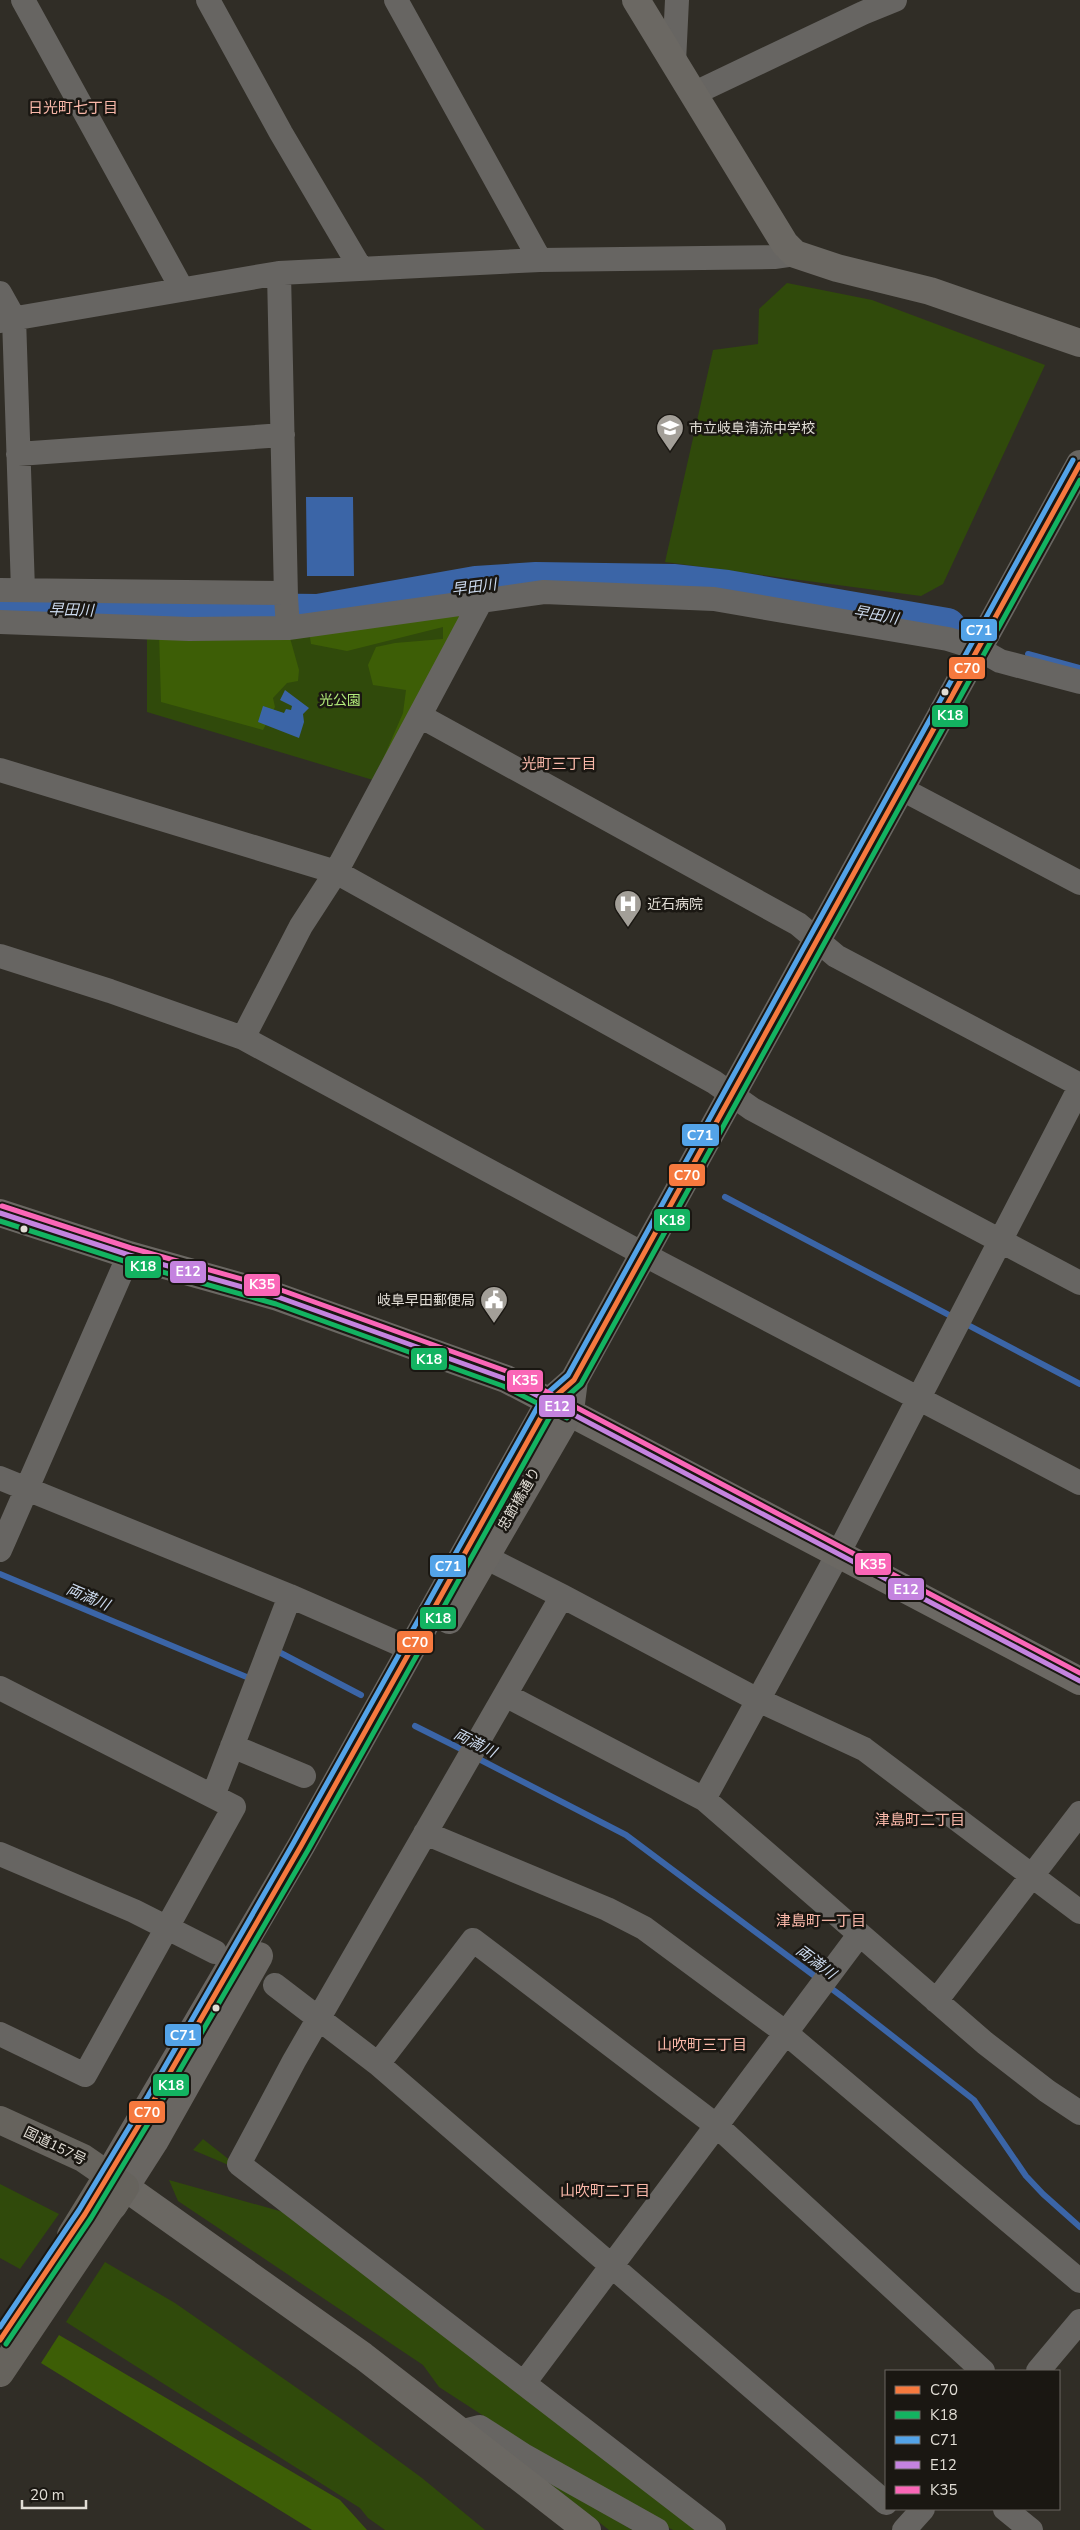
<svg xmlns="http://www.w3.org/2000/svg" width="1080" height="2530" font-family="'Nunito Sans','Noto Sans JP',sans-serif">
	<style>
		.green { fill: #304a0b }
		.forest { fill: #3d5e06 }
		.water { fill: #3b65a7 }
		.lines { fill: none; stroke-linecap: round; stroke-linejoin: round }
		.stream { stroke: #3b65a7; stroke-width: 6 }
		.river { stroke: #3b65a7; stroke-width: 38 }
		.street { stroke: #676562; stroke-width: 24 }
		.secondary { stroke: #6b6863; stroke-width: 28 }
		.primary { stroke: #696662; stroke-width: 28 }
		.highway { stroke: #66635d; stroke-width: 28 }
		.bus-1-casing { stroke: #1a1712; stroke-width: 9 }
		.bus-2-casing { stroke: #1a1712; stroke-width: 9 }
		.bus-3-casing { stroke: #1a1712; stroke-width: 9 }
		.bus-4-casing { stroke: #1a1712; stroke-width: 9 }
		.bus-5-casing { stroke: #1a1712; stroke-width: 9 }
		.bus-1 { stroke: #f6793e; stroke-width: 5 }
		.bus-2 { stroke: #13b361; stroke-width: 5 }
		.bus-3 { stroke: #53a3e8; stroke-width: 5 }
		.bus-4 { stroke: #c483df; stroke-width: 5 }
		.bus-5 { stroke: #fa66b7; stroke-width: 5 }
		.bus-dot { fill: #e1ddd5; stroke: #1a1712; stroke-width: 2 }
		.labels { text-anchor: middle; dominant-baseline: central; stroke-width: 5; stroke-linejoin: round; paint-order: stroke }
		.poi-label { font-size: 14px; fill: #e1ddd5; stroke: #1a1712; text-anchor: start }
		.park-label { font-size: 14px; fill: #b2eb7a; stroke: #1a1712 }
		.street-label { font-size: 14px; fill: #e1ddd5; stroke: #1a1712 }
		.neighbourhood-label { font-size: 15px; fill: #fab8a9; stroke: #1a1712 }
		.water-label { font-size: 15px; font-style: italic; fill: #ccdaee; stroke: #1a1712 }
		.line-badge { stroke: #1a1712; stroke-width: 2 }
		.badge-label { font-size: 14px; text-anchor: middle; font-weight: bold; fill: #fff }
	</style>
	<rect width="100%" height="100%" fill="#302d26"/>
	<path class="green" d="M 787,283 L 872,300 L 1045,365 L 943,584 L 921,596 L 665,562 L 713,350 L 758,344 L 759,309 Z
		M 460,611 L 373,780 L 147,712 L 147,638 Z
		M 203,2139 L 245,2172 L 193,2150 Z
		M 169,2180 L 283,2212 L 704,2530 L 673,2530 L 643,2514 L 550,2459 L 439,2387 L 423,2365 L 178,2201 Z
		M 0,2184 L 59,2214 L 20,2269 L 0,2258 Z
		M 105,2262 L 175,2303 L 347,2423 L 422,2478 L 485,2530 L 385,2530 L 368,2518 L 360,2508 L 66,2322 Z
		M 532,2470 L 632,2530 L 609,2530 Z"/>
	<path class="forest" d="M 484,607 L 380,766 L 403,713 L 406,690 L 373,685 L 368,665 L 376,647 L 395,643 L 443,639 L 443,627 L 347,651 L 311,644 L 309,631 Z
		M 159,631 L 290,638 L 299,670 L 298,681 L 287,683 L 273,698 L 275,707 L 263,730 L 161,702 Z
		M 59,2335 L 340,2500 L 367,2530 L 312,2530 L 41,2363 Z"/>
	<path class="water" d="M 306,497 L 353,497 L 354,576 L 307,576 Z
		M 285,690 L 309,708 L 303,714 L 304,722 L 299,738 L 258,722 L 263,706 L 284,713 L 286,709 L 291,710 L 292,706 L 280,700 Z"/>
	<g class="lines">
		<path class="stream" d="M 1028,654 L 1080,668
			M 725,1197 L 1080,1384
			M 0,1574 L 249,1678
			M 279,1652 L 361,1695
			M 415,1726 L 467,1752
			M 475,1757 L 626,1835 L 844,1998 L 974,2100 L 1026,2176 L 1043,2194 L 1080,2227"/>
		<path class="river" d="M 0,609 L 318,613 L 476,585 L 536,581 L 673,583 L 727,589 L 947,627"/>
		<path class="street" d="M 23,0 L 182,289
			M 208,0 L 281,133 L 361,269
			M 396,0 L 540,260
			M 674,62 L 677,0
			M 695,93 L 863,13 L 895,0
			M 279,273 L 286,597 L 288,628
			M 0,293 L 14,318 L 23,590
			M 0,321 L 279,273 L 540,260 L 774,257 L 795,254
			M 18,454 L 283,435
			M 0,590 L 285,593
			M 0,622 L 189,629 L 288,628 L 544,592 L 714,599 L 948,639 L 977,648 L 1000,661 L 1080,682
			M 420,716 L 798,924 L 836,956 L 1080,1085
			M 0,770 L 336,872 L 714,1082 L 752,1109 L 1080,1283
			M 900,788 L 1080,883
			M 0,956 L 110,991 L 243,1038 L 660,1263 L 1080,1483
			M 243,1038 L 301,926 L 336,872 L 482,599
			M 0,1478 L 290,1596 L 411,1649
			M 0,1550 L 129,1255
			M 485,1557 L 562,1596 L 758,1700 L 864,1749 L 1080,1912
			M 562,1596 L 294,2061 L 239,2164 L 714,2530
			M 0,1688 L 234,1807 L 85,2075 L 0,2034
			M 505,1695 L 704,1799 L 985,2043 L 1047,2091 L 1080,2113
			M 232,1746 L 304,1776
			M 213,1796 L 290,1596
			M 704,1799 L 838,1554 L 1080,1087
			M 425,1833 L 607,1909 L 644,1928 L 786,2033 L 1080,2281
			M 0,1854 L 134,1911 L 215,1952
			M 275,1985 L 378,2064 L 886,2503
			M 936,2001 L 1080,1813
			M 378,2064 L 473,1940 L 717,2126 L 983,2371
			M 1038,2371 L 1080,2321
			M 524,2383 L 859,1935
			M 460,2432 L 480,2427 L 525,2456 L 657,2530
			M 1005,2509 L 1031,2530
			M 904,2530 L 923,2509"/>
		<path class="secondary" d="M 636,0 L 785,244 L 795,254 L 837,268 L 930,291 L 1080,343
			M 0,1213 L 129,1255 L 278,1297 L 506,1379 L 1080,1681
			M 125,2187 L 363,2356 L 587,2530"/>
		<path class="primary" d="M 449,1620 L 570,1411 L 574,1380
			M 108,2175 L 301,1846 L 550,1401 L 574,1380 L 1080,464
			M 113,2206 L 154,2142 L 259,1956"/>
		<path class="highway" d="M 0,2120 L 83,2158 L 125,2187 L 0,2373
			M 71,2235 L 108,2175"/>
		<defs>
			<path id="bus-1" d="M 0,2340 L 85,2214 L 154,2100 L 301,1846 L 550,1401 L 574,1380 L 1080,464"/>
			<path id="bus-2" d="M 0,1221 L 127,1262 L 276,1304 L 503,1386 L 567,1418
				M 6,2344 L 91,2218 L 160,2104 L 308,1850 L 556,1406 L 581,1384 L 1080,480"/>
			<path id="bus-3" d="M 0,2327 L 79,2210 L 148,2096 L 294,1842 L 543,1397 L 568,1375 L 1073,460"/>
			<path id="bus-4" d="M 0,1213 L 129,1255 L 278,1297 L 506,1379 L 1080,1681"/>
			<path id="bus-5" d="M 2,1206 L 131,1248 L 281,1290 L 509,1372 L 1080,1673"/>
		</defs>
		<use href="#bus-1" class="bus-1-casing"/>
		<use href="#bus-2" class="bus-2-casing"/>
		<use href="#bus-3" class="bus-3-casing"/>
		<use href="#bus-4" class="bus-4-casing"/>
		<use href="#bus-5" class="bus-5-casing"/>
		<use href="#bus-1" class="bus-1"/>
		<use href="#bus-2" class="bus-2"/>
		<use href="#bus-3" class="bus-3"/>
		<use href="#bus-4" class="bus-4"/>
		<use href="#bus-5" class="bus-5"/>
	</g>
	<defs>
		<symbol id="school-pin" viewBox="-11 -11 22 30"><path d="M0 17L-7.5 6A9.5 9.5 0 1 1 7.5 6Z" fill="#a39f98" stroke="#1a1712"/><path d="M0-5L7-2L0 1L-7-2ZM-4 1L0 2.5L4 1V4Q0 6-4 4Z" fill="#fff"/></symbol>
		<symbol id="hospital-pin" viewBox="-11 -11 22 30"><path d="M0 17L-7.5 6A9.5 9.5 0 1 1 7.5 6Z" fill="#a39f98" stroke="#1a1712"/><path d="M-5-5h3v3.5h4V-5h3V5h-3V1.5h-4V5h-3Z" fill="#fff"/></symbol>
		<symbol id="civic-pin" viewBox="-11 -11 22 30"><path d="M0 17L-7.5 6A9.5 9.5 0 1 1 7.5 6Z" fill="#a39f98" stroke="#1a1712"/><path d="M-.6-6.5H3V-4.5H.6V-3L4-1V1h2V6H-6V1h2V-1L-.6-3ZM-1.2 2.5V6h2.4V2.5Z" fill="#fff"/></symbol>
	</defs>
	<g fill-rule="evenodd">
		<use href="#school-pin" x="654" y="412" width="32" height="43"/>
		<use href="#hospital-pin" x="612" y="888" width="32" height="43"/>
		<use href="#civic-pin" x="478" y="1284" width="32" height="43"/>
	</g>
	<g class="bus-dot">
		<circle cx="945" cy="692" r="4.5"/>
		<circle cx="24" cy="1229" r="4.5"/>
		<circle cx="216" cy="2008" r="4.5"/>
	</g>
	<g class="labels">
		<g class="poi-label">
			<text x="689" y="428">市立岐阜清流中学校</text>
			<text x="647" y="904">近石病院</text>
			<text x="475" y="1300" text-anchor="end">岐阜早田郵便局</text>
		</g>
		<g class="park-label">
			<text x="340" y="700">光公園</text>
		</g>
		<g class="street-label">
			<text transform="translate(519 1499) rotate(-60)">忠節橋通り</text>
			<text transform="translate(55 2146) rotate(26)">国道157号</text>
		</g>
		<g class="neighbourhood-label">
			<text x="73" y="108">日光町七丁目</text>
			<text x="559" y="764">光町三丁目</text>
			<text x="920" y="1820">津島町二丁目</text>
			<text x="821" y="1921">津島町一丁目</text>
			<text x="702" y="2045">山吹町三丁目</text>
			<text x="605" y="2191">山吹町二丁目</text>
		</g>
		<g class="water-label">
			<text transform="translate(474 587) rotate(-7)">早田川</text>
			<text transform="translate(71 610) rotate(1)">早田川</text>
			<text transform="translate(876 615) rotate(10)">早田川</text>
			<text transform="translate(88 1597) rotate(23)">両満川</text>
			<text transform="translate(475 1743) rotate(27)">両満川</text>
			<text transform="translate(816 1962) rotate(37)">両満川</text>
		</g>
	</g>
	<g class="line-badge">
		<rect x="960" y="618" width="38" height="24" rx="5" fill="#53a3e8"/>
		<rect x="948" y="656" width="38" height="24" rx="5" fill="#f6793e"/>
		<rect x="931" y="704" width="38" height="24" rx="5" fill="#13b361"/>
		<rect x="681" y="1123" width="39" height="24" rx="5" fill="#53a3e8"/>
		<rect x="668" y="1163" width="38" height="24" rx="5" fill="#f6793e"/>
		<rect x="653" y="1208" width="38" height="24" rx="5" fill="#13b361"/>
		<rect x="124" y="1255" width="38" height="24" rx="5" fill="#13b361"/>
		<rect x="169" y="1260" width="38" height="24" rx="5" fill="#c483df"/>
		<rect x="243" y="1273" width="38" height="24" rx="5" fill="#fa66b7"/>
		<rect x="410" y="1347" width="38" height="24" rx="5" fill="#13b361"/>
		<rect x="506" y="1369" width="38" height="24" rx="5" fill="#fa66b7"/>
		<rect x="538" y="1394" width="38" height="24" rx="5" fill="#c483df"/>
		<rect x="854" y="1552" width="38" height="24" rx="5" fill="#fa66b7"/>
		<rect x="429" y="1554" width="38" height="24" rx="5" fill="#53a3e8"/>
		<rect x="887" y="1577" width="38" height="24" rx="5" fill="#c483df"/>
		<rect x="419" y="1606" width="38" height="24" rx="5" fill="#13b361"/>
		<rect x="396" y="1630" width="38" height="24" rx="5" fill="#f6793e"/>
		<rect x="164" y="2023" width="38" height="24" rx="5" fill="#53a3e8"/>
		<rect x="152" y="2073" width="38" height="24" rx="5" fill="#13b361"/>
		<rect x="128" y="2100" width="38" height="24" rx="5" fill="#f6793e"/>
	</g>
	<g class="badge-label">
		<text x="979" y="635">C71</text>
		<text x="967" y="673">C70</text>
		<text x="950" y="720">K18</text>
		<text x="700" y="1140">C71</text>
		<text x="687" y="1180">C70</text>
		<text x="672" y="1225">K18</text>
		<text x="143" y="1271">K18</text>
		<text x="188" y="1276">E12</text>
		<text x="262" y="1289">K35</text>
		<text x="429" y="1364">K18</text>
		<text x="525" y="1385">K35</text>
		<text x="557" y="1411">E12</text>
		<text x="873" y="1569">K35</text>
		<text x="448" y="1571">C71</text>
		<text x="906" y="1594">E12</text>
		<text x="438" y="1623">K18</text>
		<text x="415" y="1647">C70</text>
		<text x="183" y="2040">C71</text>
		<text x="171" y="2090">K18</text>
		<text x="147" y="2117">C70</text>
	</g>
	<rect x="885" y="2370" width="175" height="140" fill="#1a1712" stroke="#6a6660"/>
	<rect x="895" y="2386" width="25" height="8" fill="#f6793e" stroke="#6a6660"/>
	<text x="930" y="2395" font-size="15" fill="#e1ddd5">C70</text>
	<rect x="895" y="2411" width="25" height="8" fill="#13b361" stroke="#6a6660"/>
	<text x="930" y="2420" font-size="15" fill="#e1ddd5">K18</text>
	<rect x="895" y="2436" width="25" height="8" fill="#53a3e8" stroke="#6a6660"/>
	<text x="930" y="2445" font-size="15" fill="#e1ddd5">C71</text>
	<rect x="895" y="2461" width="25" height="8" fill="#c483df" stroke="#6a6660"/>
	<text x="930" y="2470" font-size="15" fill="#e1ddd5">E12</text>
	<rect x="895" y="2486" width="25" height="8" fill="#fa66b7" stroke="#6a6660"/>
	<text x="930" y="2495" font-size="15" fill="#e1ddd5">K35</text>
	<path d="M22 2500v8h64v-8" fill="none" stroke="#e1ddd5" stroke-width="2.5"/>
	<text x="30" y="2500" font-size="15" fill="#e1ddd5" stroke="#1a1712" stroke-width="4" paint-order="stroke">20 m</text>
</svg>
